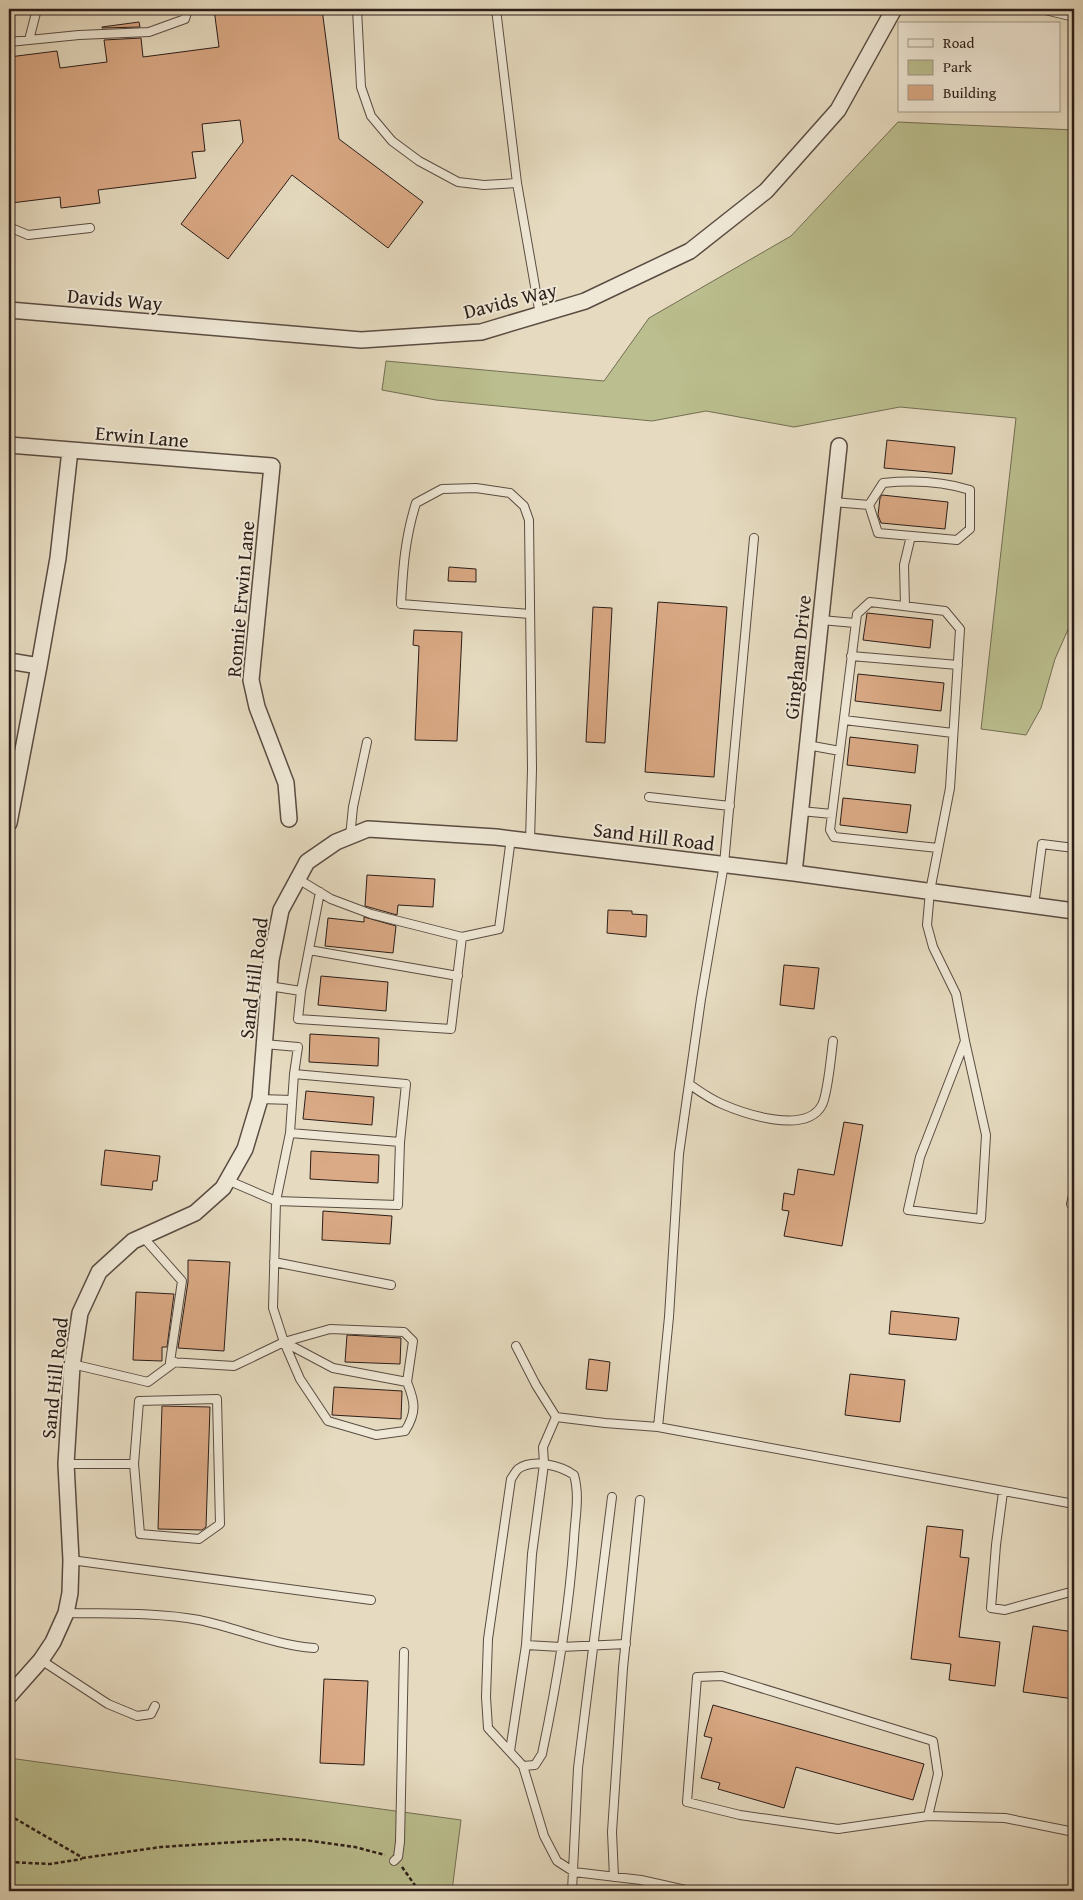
<svg xmlns="http://www.w3.org/2000/svg" width="1083" height="1900" font-family="'Gentium Book Plus',serif">
	<style>
		.green { fill: #bbbe8e; stroke: #736e53 }
		.building { fill: #daa985; stroke: #2b1d18 }
		.lines { fill: none; stroke-linecap: round; stroke-linejoin: round }
		.lane-casing { stroke: #5a4c42; stroke-width: 10 }
		.street-casing { stroke: #5a4c42; stroke-width: 18 }
		.path { stroke: #2b1d18; stroke-width: 2.5; stroke-dasharray: 4 2.5; stroke-linecap: butt }
		.lane { stroke: #efe8d6; stroke-width: 8 }
		.street { stroke: #efe8d6; stroke-width: 15 }
		.labels { text-anchor: middle; dominant-baseline: central; stroke-width: 4; stroke-linejoin: round; paint-order: stroke }
		.street-label { font-size: 20px; fill: #2b1d18; stroke: #efe8d6 }
	</style>
	<rect width="100%" height="100%" fill="#e6dbc0"/>
	<filter id="stains"><feTurbulence type="fractalNoise" baseFrequency=".004" numOctaves="4"/><feColorMatrix values="0 0 0 0 .2 0 0 0 0 .09 0 0 0 0 .02 0 0 0 .5 -.17"/></filter>
	<radialGradient id="worn" r=".72"><stop offset=".6" stop-color="#630" stop-opacity="0"/><stop offset="1" stop-color="#630" stop-opacity=".3"/></radialGradient>
	<path class="green" d="M 898,122 L 1074,130 L 1074,616 L 1055,659 L 1041,708 L 1026,735 L 981,729 L 1016,418 L 900,407 L 794,427 L 706,411 L 652,421 L 436,400 L 382,390 L 386,361 L 604,381 L 649,318 L 791,236 Z
		M 9,1758 L 461,1820 L 452,1891 L 9,1891 Z"/>
	<path class="building" d="M 214,9 L 322,9 L 339,139 L 423,202 L 388,248 L 292,175 L 228,259 L 181,224 L 243,142 L 240,120 L 202,124 L 205,151 L 192,152 L 196,178 L 98,190 L 100,203 L 61,208 L 60,197 L 11,203 L 9,184 L 9,57 L 57,51 L 60,68 L 107,62 L 104,40 L 141,38 L 143,57 L 219,47 Z
		M 139,22 L 140,27 L 102,28 L 102,27 Z
		M 887,440 L 955,447 L 952,474 L 884,468 Z
		M 882,495 L 948,502 L 945,529 L 881,523 L 878,515 L 880,498 Z
		M 449,567 L 476,569 L 476,582 L 448,581 Z
		M 658,602 L 727,607 L 714,777 L 645,772 Z
		M 593,607 L 612,608 L 605,743 L 586,742 Z
		M 867,613 L 933,620 L 930,648 L 863,640 Z
		M 414,630 L 462,632 L 457,741 L 415,740 L 419,646 L 413,645 Z
		M 858,674 L 944,683 L 941,711 L 855,701 Z
		M 850,737 L 918,745 L 915,773 L 847,765 Z
		M 843,798 L 911,805 L 907,833 L 840,825 Z
		M 367,875 L 435,879 L 433,907 L 398,905 L 397,915 L 365,906 Z
		M 608,910 L 632,911 L 632,914 L 647,915 L 646,937 L 607,933 Z
		M 364,917 L 396,926 L 393,953 L 325,946 L 328,918 L 364,922 Z
		M 784,965 L 819,968 L 814,1009 L 780,1005 Z
		M 321,976 L 388,982 L 386,1011 L 318,1005 Z
		M 310,1034 L 379,1038 L 378,1066 L 309,1062 Z
		M 306,1091 L 374,1097 L 372,1125 L 303,1119 Z
		M 844,1122 L 863,1125 L 842,1246 L 784,1236 L 789,1211 L 782,1210 L 784,1193 L 794,1195 L 798,1169 L 834,1175 Z
		M 105,1150 L 160,1156 L 157,1181 L 153,1181 L 152,1190 L 101,1185 Z
		M 311,1151 L 379,1155 L 378,1183 L 310,1179 Z
		M 323,1211 L 392,1216 L 390,1244 L 322,1240 Z
		M 188,1260 L 230,1262 L 224,1351 L 178,1348 L 188,1282 Z
		M 136,1292 L 174,1294 L 167,1347 L 162,1347 L 162,1361 L 133,1360 Z
		M 891,1311 L 959,1318 L 956,1340 L 889,1334 Z
		M 347,1335 L 401,1338 L 400,1364 L 345,1362 Z
		M 589,1359 L 610,1362 L 607,1391 L 586,1389 Z
		M 850,1374 L 905,1380 L 900,1422 L 845,1415 Z
		M 334,1387 L 402,1391 L 401,1419 L 332,1415 Z
		M 162,1406 L 210,1407 L 206,1527 L 202,1530 L 158,1529 Z
		M 927,1526 L 963,1530 L 960,1557 L 969,1558 L 959,1637 L 1000,1642 L 995,1686 L 949,1680 L 951,1664 L 911,1659 Z
		M 1033,1626 L 1074,1632 L 1074,1699 L 1023,1692 Z
		M 324,1679 L 368,1681 L 364,1765 L 320,1763 Z
		M 713,1705 L 924,1764 L 913,1800 L 796,1767 L 784,1808 L 718,1789 L 720,1783 L 701,1778 L 712,1738 L 704,1736 Z"/>
	<g class="lines">
		<defs>
			<path id="lane" d="M 357,9 L 361,87 L 371,116 L 392,141 L 419,161 L 458,182 L 484,185 L 517,183
				M 496,9 L 517,183 L 540,315
				M 1041,9 L 1074,17
				M 29,40 L 37,9
				M 9,42 L 79,35 L 149,32 L 185,19 L 188,9
				M 9,227 L 28,235 L 90,228
				M 833,502 L 869,505 L 883,483 C 913,480 941,481 970,490 L 970,529 L 957,540 L 878,533 L 869,505
				M 754,538 L 724,864 L 701,999 L 679,1154 L 669,1317 L 658,1427 L 1074,1504
				M 905,606 L 904,565 L 911,536
				M 821,620 L 855,623
				M 851,656 L 958,665
				M 844,720 L 953,733
				M 807,745 L 840,751
				M 649,797 L 730,806
				M 801,811 L 832,814
				M 350,837 L 353,807 L 367,742
				M 530,841 L 532,769 L 529,520 L 524,506 L 510,493 L 476,488 L 442,489 L 416,503 C 405,538 403,567 401,604 L 530,614
				M 938,848 L 834,837 L 830,830 L 857,614 L 870,602 L 945,611 L 960,629 L 950,788 L 930,891 L 927,925 L 933,947 L 956,994 L 965,1041 L 920,1157 L 908,1210 L 981,1219 L 986,1135 L 965,1041
				M 298,879 L 331,899 L 371,914 L 462,937
				M 1034,905 L 1042,844 L 1074,848
				M 309,950 L 458,976
				M 269,986 L 301,991 L 298,1019 L 451,1029 L 462,937 L 499,929 L 511,838
				M 301,991 L 320,892
				M 264,1044 L 298,1047 L 294,1074 L 406,1084 L 400,1142 L 290,1133 L 294,1074
				M 689,1084 C 699,1091 710,1099 722,1104 C 745,1114 806,1135 822,1105 C 828,1093 831,1056 833,1041
				M 260,1099 L 292,1100
				M 227,1180 L 276,1201 L 398,1205 L 400,1142
				M 1071,1204 L 1074,1191
				M 143,1237 L 182,1281 L 170,1362 L 234,1366 L 284,1342 L 273,1308 L 276,1201 L 290,1133
				M 274,1262 L 391,1285
				M 284,1342 L 333,1368 L 407,1382 C 415,1402 417,1412 405,1431 L 376,1435 L 328,1421 L 300,1379 Z
				M 284,1342 L 330,1329 L 404,1332 L 413,1341 L 407,1382
				M 516,1346 L 536,1385 L 556,1417 L 605,1423 L 658,1427
				M 72,1364 L 148,1382 L 175,1362
				M 66,1464 L 134,1464 L 139,1401 L 217,1399 L 220,1524 L 199,1539 L 140,1534 L 134,1464
				M 1003,1492 L 996,1545 L 991,1608 L 1005,1610 L 1074,1591
				M 71,1560 L 371,1600
				M 66,1613 C 110,1614 156,1612 199,1620 C 238,1628 274,1645 314,1648
				M 526,1645 L 561,1647 L 626,1644
				M 41,1660 L 108,1704 L 137,1716 L 151,1714 L 155,1706
				M 510,1751 L 526,1645 L 532,1554 L 544,1464 L 543,1447 L 556,1417
				M 523,1766 L 535,1765 L 542,1754 C 557,1683 569,1611 574,1539 C 575,1518 580,1496 574,1475 C 561,1466 534,1458 518,1469 C 516,1471 513,1476 511,1479 L 488,1639 L 486,1697 L 488,1728 L 523,1766 L 544,1836 L 557,1861 L 574,1872 L 641,1880 L 690,1891
				M 928,1816 L 938,1774 L 933,1741 L 722,1676 L 697,1677 L 687,1802 L 740,1815 L 838,1829 L 928,1816 L 1005,1818 L 1074,1832
				M 394,1861 L 398,1857 L 400,1842 L 404,1652
				M 614,1877 L 612,1832 L 623,1668 L 640,1500
				M 572,1891 L 578,1768 L 612,1497"/>
			<path id="street" d="M 9,310 L 361,340 L 481,332 L 585,301 L 690,251 L 766,191 L 838,110 L 894,9
				M 9,445 L 272,466 L 251,680 L 257,707 L 286,783 L 289,819
				M 9,661 L 39,666
				M 9,823 L 39,666 L 58,558 L 70,450
				M 794,873 L 839,446
				M 9,1696 L 41,1660 L 53,1642 L 66,1613 L 70,1593 L 71,1560 L 66,1464 L 72,1366 L 80,1313 L 99,1272 L 133,1241 L 195,1213 L 223,1188 L 245,1149 L 260,1099 L 271,960 L 281,910 L 307,862 L 336,842 L 368,829 L 496,837 L 794,873 L 1074,911"/>
		</defs>
		<use href="#lane" class="lane-casing"/>
		<use href="#street" class="street-casing"/>
		<path class="path" d="M 9,1815 L 83,1858 L 161,1847 L 283,1839 L 304,1840 L 355,1847 L 385,1855
			M 9,1862 L 50,1864 L 82,1859
			M 402,1867 L 419,1891"/>
		<use href="#lane" class="lane"/>
		<use href="#street" class="street"/>
	</g>
	<g class="labels">
		<g class="street-label">
			<text transform="translate(115 299) rotate(5)">Davids Way</text>
			<text transform="translate(510 300) rotate(-14)">Davids Way</text>
			<text transform="translate(142 436) rotate(5)">Erwin Lane</text>
			<text transform="translate(240 599) rotate(-85)">Ronnie Erwin Lane</text>
			<text transform="translate(797 657) rotate(-84)">Gingham Drive</text>
			<text transform="translate(654 836) rotate(7)">Sand Hill Road</text>
			<text transform="translate(253 978) rotate(-83)">Sand Hill Road</text>
			<text transform="translate(54 1378) rotate(-84)">Sand Hill Road</text>
		</g>
	</g>
	<rect width="1083" height="1900" fill="none" stroke="#e6dbc0" stroke-width="30"/>
	<rect x="10" y="10" width="1063" height="1880" fill="none" stroke="#2b1d18" stroke-width="2.5"/>
	<rect x="15" y="15" width="1053" height="1870" fill="none" stroke="#2b1d18"/>
	<rect x="898" y="22" width="162" height="90" fill="#efe8d6" stroke="#a1978a"/>
	<rect x="908" y="39" width="25" height="8" fill="#efe8d6" stroke="#a1978a"/>
	<text x="943" y="48" font-size="15" fill="#2b1d18">Road</text>
	<rect x="908" y="60" width="25" height="15" fill="#bbbe8e" stroke="#a1978a"/>
	<text x="943" y="72" font-size="15" fill="#2b1d18">Park</text>
	<rect x="908" y="85" width="25" height="15" fill="#daa985" stroke="#a1978a"/>
	<text x="943" y="98" font-size="15" fill="#2b1d18">Building</text>
	<rect width="100%" height="100%" filter="url(#stains)"/>
	<rect width="100%" height="100%" fill="url(#worn)"/>
</svg>
